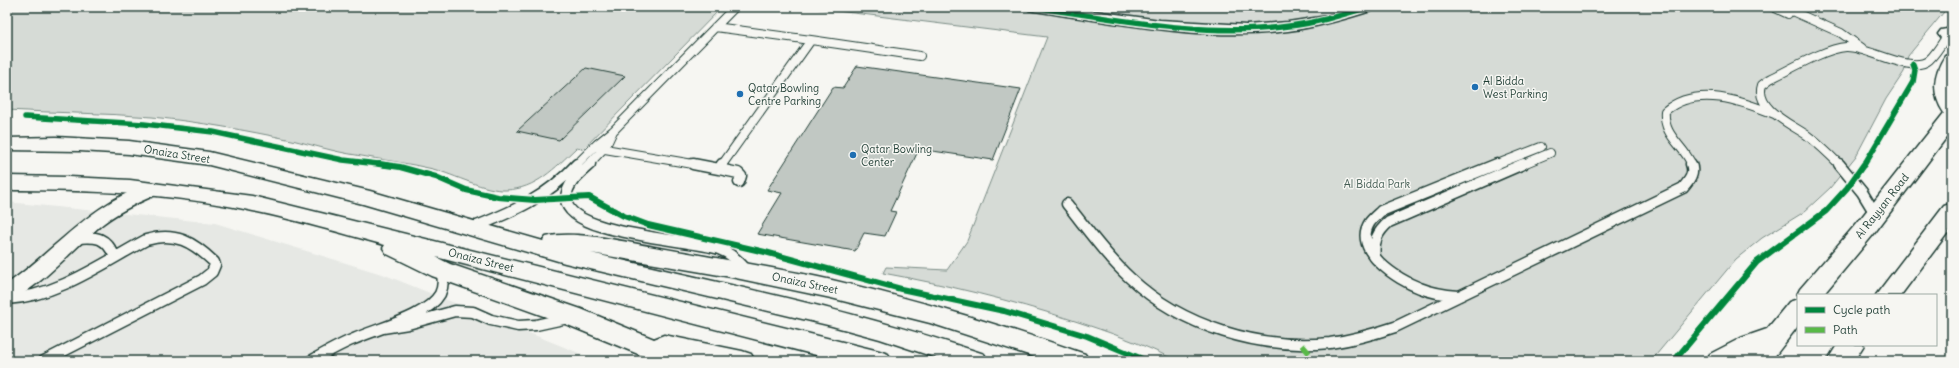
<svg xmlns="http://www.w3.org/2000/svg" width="1959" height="368" font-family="Delius,sans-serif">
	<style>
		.built { fill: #e6e8e4 }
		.green { fill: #d6dbd6; stroke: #7a8c85 }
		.building { fill: #c1c8c3; stroke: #1f3d34 }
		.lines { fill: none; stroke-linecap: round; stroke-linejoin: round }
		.lane-far1-casing { stroke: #1f3d34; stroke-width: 10 }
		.lane-casing { stroke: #1f3d34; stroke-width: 13 }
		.street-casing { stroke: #1f3d34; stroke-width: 3 }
		.primary-casing { stroke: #1f3d34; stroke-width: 3 }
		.lane-far1 { stroke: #f6f6f2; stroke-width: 8 }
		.lane { stroke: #f6f6f2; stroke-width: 10 }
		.street { fill: #f6f6f2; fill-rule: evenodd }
		.primary { fill: #f6f6f2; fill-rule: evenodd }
		.quiet { stroke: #58b947; stroke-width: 5.5; stroke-dasharray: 11 5.5; stroke-linecap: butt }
		.cycleway-far1-casing { stroke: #f6f6f2; stroke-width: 8 }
		.cycleway-casing { stroke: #f6f6f2; stroke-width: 9 }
		.cycleway-far1 { stroke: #00873e; stroke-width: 5.5 }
		.cycleway { stroke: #00873e; stroke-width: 6 }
		.poi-dot { fill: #1f6fb2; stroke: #f6f6f2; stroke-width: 1.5 }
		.labels { text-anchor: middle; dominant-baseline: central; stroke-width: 3; stroke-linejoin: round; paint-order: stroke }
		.poi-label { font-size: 11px; fill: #1f3d34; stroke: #f6f6f2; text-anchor: start }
		.street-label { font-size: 11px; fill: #1f3d34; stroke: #f6f6f2 }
		.park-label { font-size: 11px; fill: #445d54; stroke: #f6f6f2 }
	</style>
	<rect width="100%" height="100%" fill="#f6f6f2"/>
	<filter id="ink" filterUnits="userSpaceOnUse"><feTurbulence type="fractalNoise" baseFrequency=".025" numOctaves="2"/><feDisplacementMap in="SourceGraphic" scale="8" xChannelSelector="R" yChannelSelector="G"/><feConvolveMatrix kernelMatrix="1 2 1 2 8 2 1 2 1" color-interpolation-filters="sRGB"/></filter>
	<g filter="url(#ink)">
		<path class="built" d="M 7,202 L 215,223 L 385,275 L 599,361 L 7,361 Z"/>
		<path class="green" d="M 7,7 L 722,7 L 583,149 L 576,148 C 555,168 536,189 506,190 C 485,191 455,175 433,169 C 408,163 382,160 356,155 C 335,152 313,145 292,140 C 245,130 199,122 152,117 C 104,113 55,113 7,110 Z
			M 805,7 L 1948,7 L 1908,56 L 1904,72 L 1886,99 L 1856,156 L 1830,188 L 1804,212 L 1762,238 L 1736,259 L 1651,361 L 1177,361 C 1143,344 1109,332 1072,320 C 1010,300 948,285 883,273 L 886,267 L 947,270 L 967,241 L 1047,37 Z"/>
		<path class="building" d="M 857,66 L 1021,89 L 993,160 L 919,149 L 890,211 L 896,212 L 885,236 L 864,233 L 855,251 L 757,234 L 782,193 L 767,190 L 833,87 L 843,88 Z
			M 586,68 L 625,76 L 559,140 L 517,131 Z"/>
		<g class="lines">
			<defs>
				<path id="lane-far1" d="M 1773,7 L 1788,14
					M 1783,7 L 1841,33 L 1862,48
					M 715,27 L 811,40 L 722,165
					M 811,40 L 920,56
					M 593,147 L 699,165
					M 576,165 L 597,144 L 613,131 L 735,7
					M 588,165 L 606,146 L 613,131
					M 1495,165 L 1541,147
					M 1521,165 L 1550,153
					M 1692,165 C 1683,144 1663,137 1665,111 C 1697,84 1742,101 1777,115
					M 1840,165 C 1830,155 1820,145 1808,136 C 1793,125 1754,109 1762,85 L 1770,79 C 1789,70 1826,48 1846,47 C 1867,46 1912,75 1929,60 C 1938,52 1945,38 1952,28"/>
				<path id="lane" d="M 590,164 C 580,173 566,184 566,199 C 567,235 690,239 719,249 C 730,253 740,262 747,271
					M 693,164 L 719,169 L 722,164
					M 1839,164 L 1862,192 L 1876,215
					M 719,169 L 738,173 L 741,176 L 739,182
					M 1067,204 C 1087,229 1106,256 1130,278 C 1182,327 1260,350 1330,343 C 1352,340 1374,334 1395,327 L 1683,188 C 1689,181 1695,174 1691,164
					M 472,228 C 514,211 546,198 577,164
					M 76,238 C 97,236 106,237 115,257
					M 1375,257 C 1373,242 1377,232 1389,222 L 1523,164
					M 1459,296 C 1446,295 1432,293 1420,288 C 1398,280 1351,250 1370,222 C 1373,218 1378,214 1381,211 L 1497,164
					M 7,299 C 58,296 103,263 146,240 C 175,231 193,242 214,262 L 215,265 L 212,272 L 202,280 L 44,361
					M 383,328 L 408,324 L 455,311 L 473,312 L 491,320 L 518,326 L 536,325 L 568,318
					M 311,361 C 325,353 339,345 354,339 C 378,328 427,317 440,294 C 444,285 443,279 441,270"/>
				<path id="street" d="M 1027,7 L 1065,7 L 1160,20 L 1246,25 L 1288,22 L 1327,16 L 1354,7 L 1376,7 L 1374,10 C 1346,19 1318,27 1288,31 C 1204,42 1117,23 1034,11 L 1029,10 Z
					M 154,183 L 160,185 L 163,189 L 160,193 C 141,201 121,210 104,223 C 78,243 36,293 7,301 L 7,284 C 56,250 94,199 154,183 Z"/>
				<path id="primary" d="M 1947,29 L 1952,30 L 1952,45 L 1945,43 L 1938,34 L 1941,30 Z
					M 1952,54 L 1952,130 L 1873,235 L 1823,295 L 1798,295 L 1798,297 L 1797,295 L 1800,289 L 1857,223 L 1944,113 C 1931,94 1933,74 1945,56 Z
					M 56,137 L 129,141 L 209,152 L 370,191 L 543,241 L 546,237 C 576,229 633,244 666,249 C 721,259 777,268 832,280 C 918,300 1002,325 1085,354 L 1089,361 L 1047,361 L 930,323 L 831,298 L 731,277 L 591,253 C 723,284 856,310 984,354 L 988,361 L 946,361 L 880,339 L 832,326 L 565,263 L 363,204 L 209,165 L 129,154 L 80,151 L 7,150 L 7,138 Z
					M 7,176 L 69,177 L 130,180 L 252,196 L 879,351 L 888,354 L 892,361 L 839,361 L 436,257 L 450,264 L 581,309 L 654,339 L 664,335 L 742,351 L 751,354 L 755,361 L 655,361 L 563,323 L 432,276 L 387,254 L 383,248 L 385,245 C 341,233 297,220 253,211 C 173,193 88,190 7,190 Z
					M 1952,203 L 1952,227 L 1901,295 L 1876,295 L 1944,206 Z
					M 1798,299 L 1798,326 L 1771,361 L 1706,361 L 1710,354 L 1741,338 L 1767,329 L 1789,302 Z
					M 1837,345 L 1864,345 L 1854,361 L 1827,361 Z"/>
			</defs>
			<use href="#lane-far1" class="lane-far1-casing"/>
			<use href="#lane" class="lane-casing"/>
			<use href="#street" class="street-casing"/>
			<use href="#primary" class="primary-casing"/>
			<use href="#lane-far1" class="lane-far1"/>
			<use href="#lane" class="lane"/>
			<use href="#street" class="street"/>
			<use href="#primary" class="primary"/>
			<path class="quiet" d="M 1302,345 L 1316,361"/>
			<defs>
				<path id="cycleway-far1" d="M 1034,7 C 1116,19 1207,38 1289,26 C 1317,23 1342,15 1369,7
					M 25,117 L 144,124 L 213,132 L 343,160 L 387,165
					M 1864,165 L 1913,82 L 1915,70 L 1913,64"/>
				<path id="cycleway" d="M 379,164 L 400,167 L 436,177 L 466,190 L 498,197 L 535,200 L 589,197 L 624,216 L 648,225 L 765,252 L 901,289 L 1004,311 L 1087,336 L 1147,361
					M 1674,361 L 1757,262 L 1826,211 L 1847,188 L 1864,164"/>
			</defs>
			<use href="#cycleway-far1" class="cycleway-far1-casing"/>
			<use href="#cycleway" class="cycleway-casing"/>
			<use href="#cycleway-far1" class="cycleway-far1"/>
			<use href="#cycleway" class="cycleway"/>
		</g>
	</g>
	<g class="poi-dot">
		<circle cx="1475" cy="87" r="4"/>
		<circle cx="740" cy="94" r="4"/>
		<circle cx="853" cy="155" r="4"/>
	</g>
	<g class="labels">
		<g class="poi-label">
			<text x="1483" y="81">Al Bidda<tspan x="1483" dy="13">West Parking</tspan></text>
			<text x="748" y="88">Qatar Bowling<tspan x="748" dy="13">Centre Parking</tspan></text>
			<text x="861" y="149">Qatar Bowling<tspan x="861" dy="13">Center</tspan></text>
		</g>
		<g class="street-label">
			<text transform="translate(177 154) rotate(9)">Onaiza Street</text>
			<text transform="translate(1882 206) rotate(-52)">Al Rayyan Road</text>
			<text transform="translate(481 260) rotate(14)">Onaiza Street</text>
			<text transform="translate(805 283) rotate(12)">Onaiza Street</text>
		</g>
		<g class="park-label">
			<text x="1377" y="184">Al Bidda Park</text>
		</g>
	</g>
	<rect width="1959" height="368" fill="none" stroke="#f6f6f2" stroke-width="24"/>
	<rect x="12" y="12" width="1935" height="344" fill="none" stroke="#1f3d34" stroke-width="1.5" filter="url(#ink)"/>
	<rect x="1797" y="294" width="140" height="52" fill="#f6f6f2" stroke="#a0aca6"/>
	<rect x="1805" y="307" width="20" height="6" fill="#00873e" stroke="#a0aca6"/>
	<text x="1833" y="314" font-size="12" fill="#1f3d34">Cycle path</text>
	<rect x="1805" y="327" width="20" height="6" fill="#58b947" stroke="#a0aca6"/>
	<text x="1833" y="334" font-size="12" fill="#1f3d34">Path</text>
</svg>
